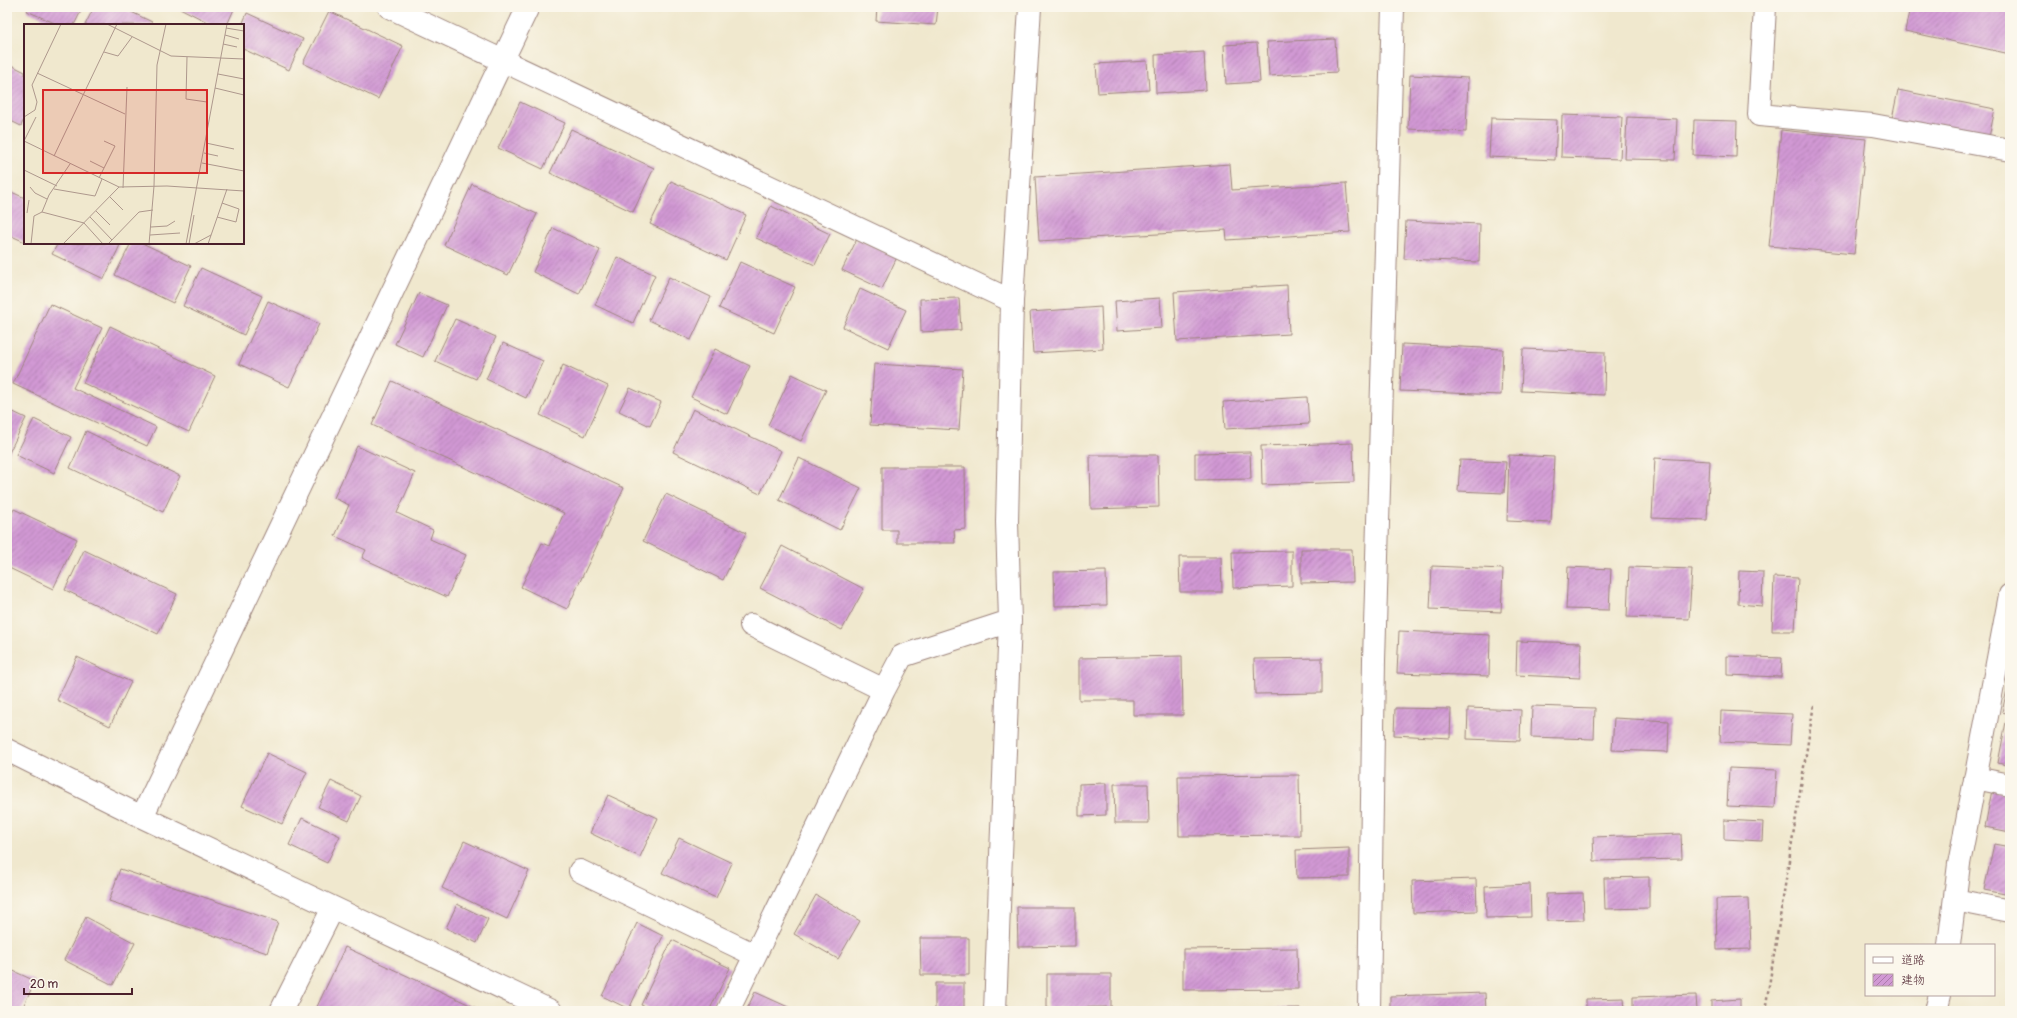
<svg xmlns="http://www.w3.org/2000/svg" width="2017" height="1018" font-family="Pangolin,'Klee One',sans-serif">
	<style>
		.building { fill: url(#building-hatch) }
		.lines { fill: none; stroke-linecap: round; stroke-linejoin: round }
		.minor-casing { stroke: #9d847c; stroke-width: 24 }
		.path { stroke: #9d847c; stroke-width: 2.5; stroke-dasharray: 3 3; stroke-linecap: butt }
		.minor { stroke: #fff; stroke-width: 22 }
		.inset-road { fill: none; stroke: #ae988d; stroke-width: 1 }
		.view { fill: #d62828; fill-opacity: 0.15; stroke: #d62828; stroke-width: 2 }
		.inset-edge { fill: none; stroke: #4a1f2b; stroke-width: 2 }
	</style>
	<defs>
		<pattern id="building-hatch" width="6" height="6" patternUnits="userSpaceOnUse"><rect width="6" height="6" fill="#d199d4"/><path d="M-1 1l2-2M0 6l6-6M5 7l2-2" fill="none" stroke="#ac7cac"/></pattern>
	</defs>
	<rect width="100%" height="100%" fill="#fbf7ec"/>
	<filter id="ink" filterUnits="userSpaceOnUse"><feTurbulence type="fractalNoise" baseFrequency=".025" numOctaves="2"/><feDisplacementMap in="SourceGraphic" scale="8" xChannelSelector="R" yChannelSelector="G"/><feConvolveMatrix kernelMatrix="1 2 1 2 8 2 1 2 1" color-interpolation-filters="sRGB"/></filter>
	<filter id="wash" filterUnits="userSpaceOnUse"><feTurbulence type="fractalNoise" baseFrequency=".012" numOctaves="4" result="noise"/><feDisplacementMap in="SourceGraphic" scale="16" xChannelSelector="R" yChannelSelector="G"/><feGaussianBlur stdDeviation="0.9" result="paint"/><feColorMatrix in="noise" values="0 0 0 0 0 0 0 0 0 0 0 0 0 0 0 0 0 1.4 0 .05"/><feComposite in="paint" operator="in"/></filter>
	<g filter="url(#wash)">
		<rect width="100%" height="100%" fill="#f0e8ce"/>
		<g id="blocks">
			<path class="building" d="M 29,7 L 83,7 L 74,25 L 59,25 L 27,11 Z
				M 94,7 L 121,7 L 152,22 L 151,25 L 85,25 Z
				M 178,7 L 235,7 L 227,25 L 213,25 Z
				M 877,7 L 938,7 L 936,25 L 876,21 Z
				M 1910,7 L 2010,7 L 2010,54 L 1905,31 Z
				M 329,11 L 403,46 L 378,99 L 303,63 Z
				M 247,13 L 303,39 L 289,70 L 243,49 L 242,25 Z
				M 1335,39 L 1337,72 L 1269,76 L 1267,42 Z
				M 1257,43 L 1260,82 L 1226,84 L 1224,45 Z
				M 1204,52 L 1206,90 L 1156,93 L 1155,55 Z
				M 1147,61 L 1149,90 L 1098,93 L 1096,64 Z
				M 7,63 L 25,72 L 25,117 L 21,126 L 7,119 Z
				M 1410,75 L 1468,78 L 1466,132 L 1408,129 Z
				M 1898,90 L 1995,109 L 1988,142 L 1891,124 Z
				M 520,102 L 565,123 L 543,169 L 498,148 Z
				M 1562,115 L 1622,117 L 1620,159 L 1561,157 Z
				M 1627,117 L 1677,119 L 1675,160 L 1625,159 Z
				M 1491,118 L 1557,120 L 1555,160 L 1489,157 Z
				M 1694,120 L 1737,121 L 1736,157 L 1693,155 Z
				M 571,129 L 654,168 L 633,212 L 550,173 Z
				M 1781,130 L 1866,139 L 1854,254 L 1769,246 Z
				M 1230,164 L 1232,190 L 1346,183 L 1350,232 L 1227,240 L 1226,230 L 1039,241 L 1035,177 Z
				M 671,181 L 746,215 L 726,260 L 650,224 Z
				M 472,184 L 537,214 L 508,275 L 444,245 Z
				M 7,190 L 25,198 L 25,242 L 7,234 Z
				M 771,206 L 830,234 L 815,265 L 756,238 Z
				M 1406,221 L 1480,224 L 1479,262 L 1404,259 Z
				M 553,228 L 600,250 L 579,294 L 533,272 Z
				M 857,239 L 897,257 L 882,289 L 842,270 Z
				M 58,243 L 121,243 L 104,279 L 52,254 Z
				M 131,243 L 142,243 L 191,266 L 173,303 L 115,275 Z
				M 617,257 L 655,275 L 633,323 L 595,305 Z
				M 740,262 L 795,287 L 774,333 L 719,308 Z
				M 201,268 L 262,296 L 244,335 L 183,306 Z
				M 669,277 L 711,297 L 691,340 L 649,320 Z
				M 1287,285 L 1289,334 L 1177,341 L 1174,292 Z
				M 860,289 L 906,310 L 888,348 L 843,327 Z
				M 419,293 L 447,305 L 423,357 L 395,344 Z
				M 959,298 L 961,330 L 921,332 L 920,299 Z
				M 1160,298 L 1162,328 L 1117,331 L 1115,301 Z
				M 268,301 L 319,324 L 289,387 L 239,364 Z
				M 50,304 L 102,328 L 73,388 L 156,427 L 147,446 L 13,384 Z
				M 1101,307 L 1103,349 L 1033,353 L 1030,312 Z
				M 455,319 L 496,337 L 476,379 L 435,361 Z
				M 110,326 L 215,376 L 189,432 L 83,383 Z
				M 503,343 L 543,361 L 526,398 L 486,379 Z
				M 1402,344 L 1503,349 L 1501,395 L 1400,391 Z
				M 715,349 L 750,366 L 727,414 L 691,397 Z
				M 1523,349 L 1605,352 L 1604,395 L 1521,391 Z
				M 874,364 L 963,369 L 959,430 L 870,425 Z
				M 563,365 L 608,386 L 585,436 L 540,415 Z
				M 792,374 L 826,390 L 801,441 L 768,425 Z
				M 392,381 L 624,488 L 567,609 L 521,587 L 542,543 L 549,546 L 564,513 L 372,425 Z
				M 630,388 L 661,402 L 650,426 L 619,411 Z
				M 1307,397 L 1309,424 L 1225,429 L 1223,402 Z
				M 7,409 L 26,418 L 7,457 Z
				M 693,409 L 781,451 L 760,494 L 673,452 Z
				M 34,419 L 71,437 L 54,473 L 16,455 Z
				M 86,431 L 180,476 L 163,512 L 70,468 Z
				M 1353,443 L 1354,482 L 1262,485 L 1261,446 Z
				M 357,446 L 415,473 L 397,513 L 433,530 L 430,539 L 466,555 L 447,597 L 362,558 L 366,550 L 335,536 L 349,505 L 334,498 Z
				M 1250,452 L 1251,479 L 1195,480 L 1195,453 Z
				M 1090,455 L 1158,455 L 1159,507 L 1091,509 Z
				M 1509,455 L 1554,457 L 1551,523 L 1507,521 Z
				M 799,458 L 861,488 L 840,530 L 779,500 Z
				M 1655,458 L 1710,461 L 1707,520 L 1652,518 Z
				M 1460,460 L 1506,462 L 1504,493 L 1458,491 Z
				M 882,467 L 965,467 L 966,529 L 954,530 L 955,543 L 897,543 L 897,530 L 882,530 Z
				M 666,494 L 746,533 L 723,580 L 643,541 Z
				M 14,509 L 77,539 L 53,589 L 7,567 L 7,523 Z
				M 782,546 L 864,589 L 842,630 L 760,588 Z
				M 1301,549 L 1352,549 L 1353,582 L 1301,583 Z
				M 84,550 L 177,594 L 158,634 L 65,590 Z
				M 1292,551 L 1292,586 L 1233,588 L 1232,552 Z
				M 1179,557 L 1221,557 L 1222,592 L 1180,592 Z
				M 1432,566 L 1503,569 L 1501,612 L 1430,609 Z
				M 1568,567 L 1611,569 L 1609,610 L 1566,609 Z
				M 1629,567 L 1692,569 L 1689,619 L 1627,617 Z
				M 1106,571 L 1107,605 L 1055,606 L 1054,572 Z
				M 1739,571 L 1763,572 L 1762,606 L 1738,604 Z
				M 1774,577 L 1798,578 L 1795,631 L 1772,631 Z
				M 1399,631 L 1490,635 L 1489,676 L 1397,673 Z
				M 1517,641 L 1581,643 L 1580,678 L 1516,675 Z
				M 1182,656 L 1183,715 L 1133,715 L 1133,700 L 1079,700 L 1079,658 Z
				M 1727,656 L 1782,658 L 1781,677 L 1727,675 Z
				M 77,657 L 131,682 L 110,726 L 57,700 Z
				M 1322,658 L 1322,693 L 1255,694 L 1254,659 Z
				M 2010,676 L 2010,714 L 2002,712 Z
				M 1532,706 L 1595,708 L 1594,739 L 1531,737 Z
				M 1395,708 L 1451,709 L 1450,738 L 1394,735 Z
				M 1468,708 L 1521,710 L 1520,741 L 1467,739 Z
				M 1721,711 L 1792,714 L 1790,745 L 1720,742 Z
				M 1614,718 L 1669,721 L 1668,752 L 1612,750 Z
				M 2006,722 L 2010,723 L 2010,766 L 1998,763 Z
				M 267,753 L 307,772 L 282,824 L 242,806 Z
				M 1729,768 L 1777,770 L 1775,808 L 1727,806 Z
				M 1299,775 L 1300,835 L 1179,836 L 1178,776 Z
				M 331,781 L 361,796 L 349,821 L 318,807 Z
				M 1106,783 L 1106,815 L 1079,816 L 1079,784 Z
				M 1114,784 L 1148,784 L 1149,823 L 1115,823 Z
				M 1992,790 L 2010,794 L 2010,832 L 1985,827 Z
				M 608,795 L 658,818 L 640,857 L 590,833 Z
				M 302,818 L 340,836 L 327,863 L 289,845 Z
				M 1724,820 L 1763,822 L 1762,841 L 1724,839 Z
				M 1681,834 L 1682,859 L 1594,861 L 1593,837 Z
				M 679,838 L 732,863 L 716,898 L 662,873 Z
				M 464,841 L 529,871 L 507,919 L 442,888 Z
				M 1994,844 L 2010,847 L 2010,895 L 1984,890 Z
				M 1349,848 L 1349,877 L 1297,878 L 1296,850 Z
				M 120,869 L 278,922 L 267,953 L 109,901 Z
				M 1649,877 L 1649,908 L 1605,909 L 1604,878 Z
				M 1476,879 L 1477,911 L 1413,913 L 1412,881 Z
				M 1530,884 L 1531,917 L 1486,918 L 1485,886 Z
				M 1583,893 L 1584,920 L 1547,921 L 1546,894 Z
				M 816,895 L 860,921 L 838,959 L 794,934 Z
				M 1749,898 L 1751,949 L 1717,950 L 1716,899 Z
				M 457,904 L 488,919 L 477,943 L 446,928 Z
				M 1017,907 L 1075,907 L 1075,946 L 1018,947 Z
				M 86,917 L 135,943 L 113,985 L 64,960 Z
				M 637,923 L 663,936 L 629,1009 L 602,996 Z
				M 920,938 L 969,938 L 969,975 L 921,975 Z
				M 672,940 L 730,968 L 709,1011 L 655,1011 L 641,1005 Z
				M 345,947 L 483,1011 L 315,1011 Z
				M 1297,948 L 1298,989 L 1183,990 L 1183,949 Z
				M 7,968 L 35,981 L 21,1011 L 7,1011 Z
				M 1047,974 L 1111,974 L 1111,1007 L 1047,1008 Z
				M 935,983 L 964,983 L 964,1011 L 935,1011 Z
				M 755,992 L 797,1011 L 746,1011 Z
				M 1485,993 L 1486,1011 L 1390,1011 L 1390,996 Z
				M 1696,995 L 1697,1011 L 1633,1011 L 1633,997 Z
				M 1624,998 L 1625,1011 L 1586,1011 L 1586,999 Z
				M 1740,999 L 1740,1011 L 1711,1011 L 1711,1001 Z
				M 1300,1008 L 1300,1011 L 1209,1011 L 1209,1010 Z"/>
		</g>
	</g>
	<g filter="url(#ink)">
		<use href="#blocks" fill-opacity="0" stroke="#9d847c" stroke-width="1"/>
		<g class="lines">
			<defs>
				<path id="minor" d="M 389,7 L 1012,301
					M 1765,7 L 1759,115 L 1873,125 L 2010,150
					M 884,690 L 902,656 L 1010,621
					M 7,750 L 142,817 L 551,1011
					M 1975,778 L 2010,785
					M 142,817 L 528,7
					M 580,871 L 755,955
					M 1955,900 L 2010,911
					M 1949,945 L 1959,864 L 2010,595
					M 281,1011 L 333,908
					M 728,1011 L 884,690 L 751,625
					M 995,1011 L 1010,621 L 1007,522 L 1012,301 L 1030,7
					M 1369,1011 L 1374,660 L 1393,7
					M 1936,1011 L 1940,995"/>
			</defs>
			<use href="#minor" class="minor-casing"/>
			<path class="path" d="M 1765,1011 L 1814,704"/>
			<use href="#minor" class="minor"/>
		</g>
	</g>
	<g transform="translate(24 24)">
		<rect width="220" height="220" fill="#f0e8ce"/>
		<path class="inset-road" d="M 83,0 L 147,32 L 220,35M 202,4 L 220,7M 201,11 L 215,15M 199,20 L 213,23M 80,28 L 94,32 L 108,13M 163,33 L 162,75 L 183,78M 13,49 L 101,90M 194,50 L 220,55M 191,64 L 220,71M 0,93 L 11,86 L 13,78 L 8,61 L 37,0M 0,117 L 95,163 L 143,162 L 220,167M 0,117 L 12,93M 182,119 L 210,125M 180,129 L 194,132M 30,132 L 93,0M 66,137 L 80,144M 178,139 L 220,147M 0,146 L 33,162M 75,154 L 91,122 L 80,117M 6,163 L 11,169 L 23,175M 99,164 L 103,63M 30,165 L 71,172 L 78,155M 86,173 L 99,186M 72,187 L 86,201M 18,188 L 25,171 L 46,140M 3,189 L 5,176M 66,193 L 88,216M 193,193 L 212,198 L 215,185 L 198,179M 127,203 L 143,202 L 151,197M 126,211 L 156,209M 7,220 L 10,192 L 18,188 L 60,199 L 79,220M 39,220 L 95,163M 84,220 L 115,188 L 129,186M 125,220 L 130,162 L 133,41 L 142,0M 162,220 L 203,0M 165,220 L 170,191M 170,220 L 187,211M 184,220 L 203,165"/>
		<path class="view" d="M 19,66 L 183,66 L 183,149 L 19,149 Z"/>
		<rect width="220" height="220" class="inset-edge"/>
	</g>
	<rect width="2017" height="1018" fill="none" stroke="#fbf7ec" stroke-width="24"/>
	<rect x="1865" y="944" width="130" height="52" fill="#fbf7ec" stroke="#b4a19f"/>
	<rect x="1873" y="957" width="20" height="6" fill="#ffffff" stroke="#b4a19f"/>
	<text x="1901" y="964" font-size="12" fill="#4a1f2b">道路</text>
	<rect x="1873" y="974" width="20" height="12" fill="url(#building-hatch)" stroke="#b4a19f"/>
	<text x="1901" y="984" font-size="12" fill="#4a1f2b">建物</text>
	<path d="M24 988v6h108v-6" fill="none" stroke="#4a1f2b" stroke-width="2"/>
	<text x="30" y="988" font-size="12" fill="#4a1f2b" stroke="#fbf7ec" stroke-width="3" paint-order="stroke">20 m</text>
</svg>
